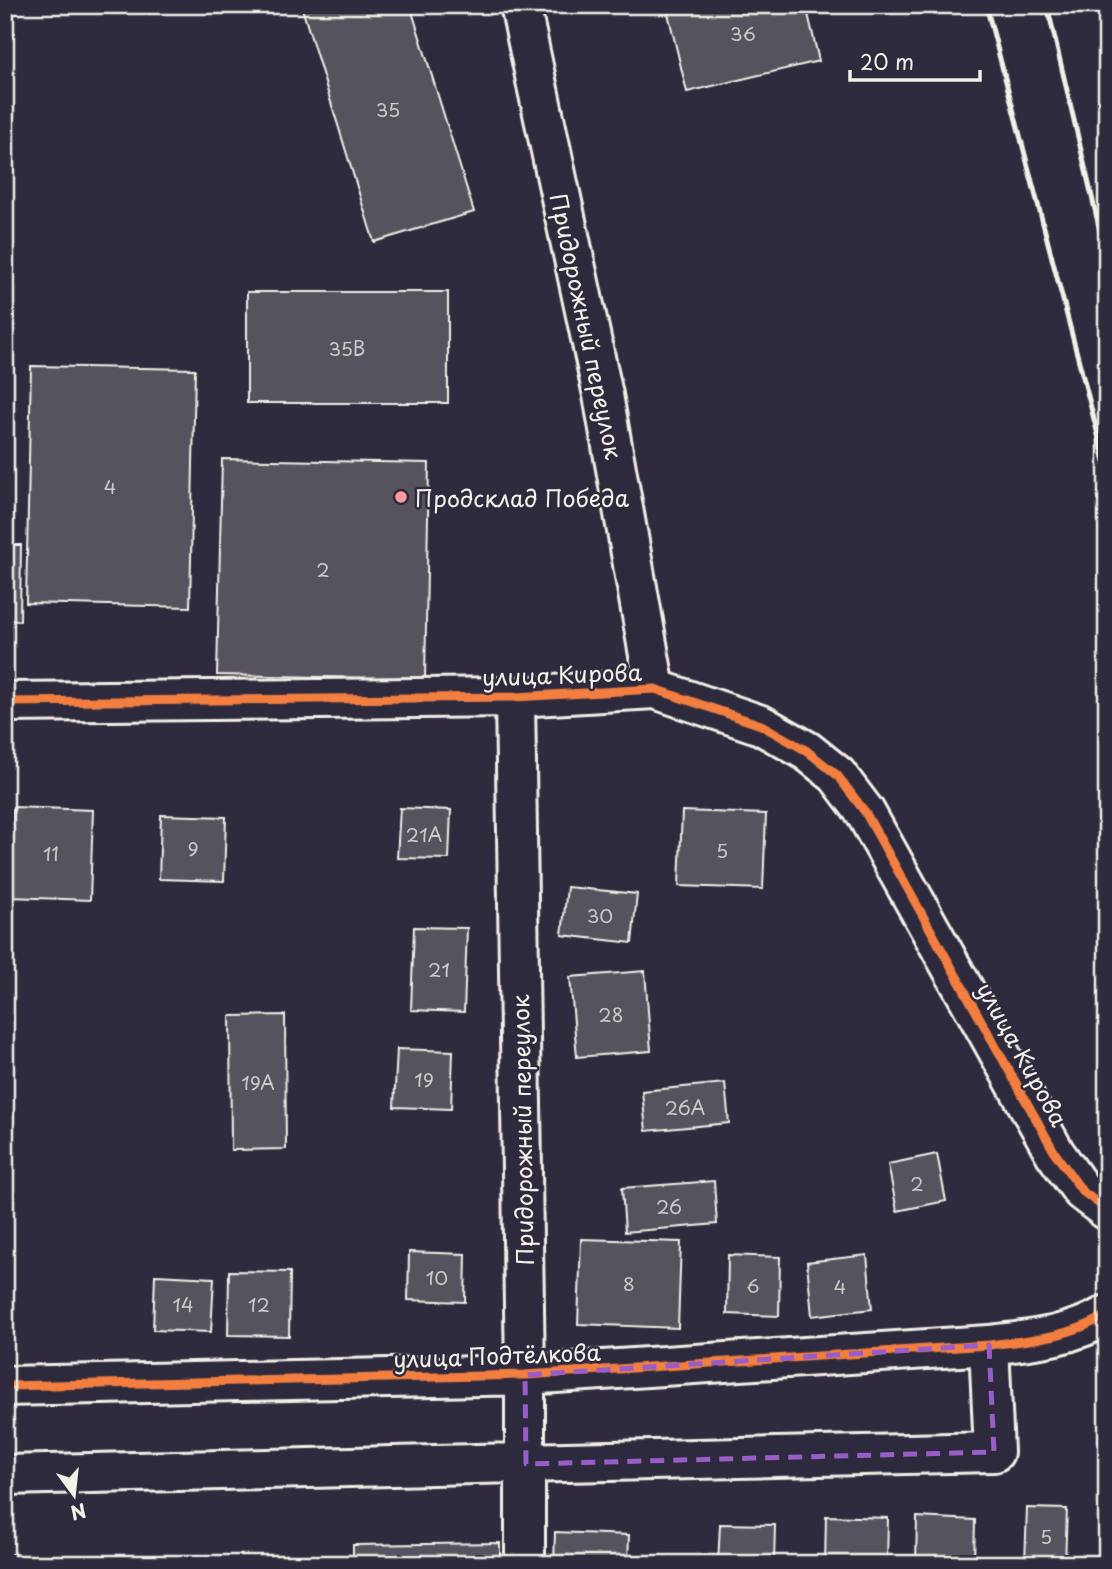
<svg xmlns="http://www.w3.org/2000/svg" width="1112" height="1569" font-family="'Playpen Sans',sans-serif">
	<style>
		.building { fill: #56525f; stroke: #f4f1e8; stroke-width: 2 }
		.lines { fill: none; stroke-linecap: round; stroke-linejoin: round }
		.minor-casing { stroke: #f4f1e8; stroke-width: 44 }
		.tertiary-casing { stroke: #f4f1e8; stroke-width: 44 }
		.minor { stroke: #2f2a3d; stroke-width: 38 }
		.tertiary { stroke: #2f2a3d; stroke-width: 38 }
		.rail { stroke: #f4f1e8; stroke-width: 5 }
		.cycleway-casing { stroke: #2f2a3d; stroke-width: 13 }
		.cycleway { stroke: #f27e40; stroke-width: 9 }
		.marked { fill: none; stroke: #995dc9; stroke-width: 5; stroke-dasharray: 14 9; stroke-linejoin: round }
		.poi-dot { fill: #ff9aa2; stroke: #2f2a3d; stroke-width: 2.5 }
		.labels { text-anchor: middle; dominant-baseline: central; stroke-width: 5; stroke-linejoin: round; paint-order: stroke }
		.number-label { font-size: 19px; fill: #ccc9c6 }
		.street-label { font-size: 23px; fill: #f4f1e8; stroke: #2f2a3d }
		.poi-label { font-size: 23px; fill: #f4f1e8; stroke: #2f2a3d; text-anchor: start }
	</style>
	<rect width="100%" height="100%" fill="#2f2a3d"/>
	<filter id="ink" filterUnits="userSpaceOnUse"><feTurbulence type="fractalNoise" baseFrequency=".0143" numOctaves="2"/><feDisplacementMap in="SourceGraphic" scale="14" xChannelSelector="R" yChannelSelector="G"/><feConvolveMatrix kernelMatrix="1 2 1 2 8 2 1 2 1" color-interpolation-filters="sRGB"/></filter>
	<g filter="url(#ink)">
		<path class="building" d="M 5,5 L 8,5 L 5,154 Z
			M 301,5 L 410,5 L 474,212 L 374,242 Z
			M 666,5 L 806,5 L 819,61 L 687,92 Z
			M 247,292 L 448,292 L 448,403 L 247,403 Z
			M 31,366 L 195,369 L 190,607 L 26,603 Z
			M 222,459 L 429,463 L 425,679 L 217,675 Z
			M 5,545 L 21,545 L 20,621 L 5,620 Z
			M 13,807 L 93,810 L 90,900 L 10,897 Z
			M 400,808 L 451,810 L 449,859 L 397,858 Z
			M 682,811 L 766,814 L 763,889 L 679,886 Z
			M 161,815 L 226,817 L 224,881 L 159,879 Z
			M 567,887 L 637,894 L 632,943 L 562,935 Z
			M 414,927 L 467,928 L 464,1012 L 411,1010 Z
			M 645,971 L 651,1051 L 577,1057 L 570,977 Z
			M 285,1015 L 286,1149 L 231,1150 L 230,1016 Z
			M 397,1049 L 453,1051 L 451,1109 L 394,1107 Z
			M 725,1083 L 729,1123 L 646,1131 L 642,1091 Z
			M 937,1154 L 946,1201 L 897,1211 L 888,1164 Z
			M 714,1181 L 717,1224 L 625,1232 L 622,1188 Z
			M 581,1239 L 681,1242 L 678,1328 L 578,1324 Z
			M 409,1252 L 466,1254 L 465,1302 L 408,1300 Z
			M 728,1255 L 780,1257 L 779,1316 L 727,1314 Z
			M 867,1255 L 872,1309 L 812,1316 L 807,1262 Z
			M 5,1269 L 8,1269 L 6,1328 L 5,1328 Z
			M 229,1271 L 290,1272 L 289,1336 L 228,1335 Z
			M 155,1275 L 214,1278 L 211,1332 L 153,1330 Z
			M 1027,1508 L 1067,1509 L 1065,1564 L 1025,1564 Z
			M 826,1516 L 888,1518 L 887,1564 L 825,1564 Z
			M 917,1517 L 975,1520 L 974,1564 L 916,1564 Z
			M 720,1524 L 775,1525 L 774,1564 L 718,1564 Z
			M 555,1532 L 629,1535 L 628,1564 L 554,1564 Z
			M 500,1543 L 500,1564 L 353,1564 L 353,1545 Z
			M 5,1554 L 29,1555 L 29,1564 L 5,1564 Z"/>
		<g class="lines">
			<defs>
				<path id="minor" d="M 520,5 L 603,395 L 655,689
					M 515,697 L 525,1375 L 525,1564
					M 5,1386 L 525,1375 L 989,1345 C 1031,1340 1070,1337 1107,1315
					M 5,1475 L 994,1452 L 989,1345"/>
				<path id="tertiary" d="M 5,702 L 515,697 L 655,689 L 761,725 L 807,751 L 837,775 L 865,812 L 1055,1153 L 1082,1191 L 1107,1210"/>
			</defs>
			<use href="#minor" class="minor-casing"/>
			<use href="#tertiary" class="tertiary-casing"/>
			<use href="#minor" class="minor"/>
			<use href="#tertiary" class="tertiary"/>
			<path class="rail" d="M 986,5 L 1107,469
				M 1047,5 L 1107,261"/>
			<defs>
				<path id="cycleway" d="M 5,702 L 515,697 L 655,689 L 761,725 L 807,751 L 837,775 L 865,812 L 1055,1153 L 1082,1191 L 1107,1210
					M 5,1386 L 525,1375 L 989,1345 C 1031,1340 1070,1337 1107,1315"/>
			</defs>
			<use href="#cycleway" class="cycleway-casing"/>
			<use href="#cycleway" class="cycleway"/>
		</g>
	</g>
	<path class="marked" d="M 989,1345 L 994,1452 L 526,1464 L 525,1375 Z"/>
	<circle class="poi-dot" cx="401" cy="497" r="7"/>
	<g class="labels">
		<g class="number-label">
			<text x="743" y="33">36</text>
			<text x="388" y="109">35</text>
			<text x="347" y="348">35В</text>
			<text x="110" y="486">4</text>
			<text x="323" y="569">2</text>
			<text x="424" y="834">21А</text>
			<text x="193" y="848">9</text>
			<text x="722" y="850">5</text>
			<text x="51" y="853">11</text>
			<text x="600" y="915">30</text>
			<text x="439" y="969">21</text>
			<text x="611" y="1014">28</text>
			<text x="424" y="1079">19</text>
			<text x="258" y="1082">19А</text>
			<text x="685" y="1107">26А</text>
			<text x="917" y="1183">2</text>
			<text x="669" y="1206">26</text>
			<text x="437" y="1277">10</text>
			<text x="629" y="1283">8</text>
			<text x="753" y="1285">6</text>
			<text x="840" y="1286">4</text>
			<text x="183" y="1304">14</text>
			<text x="259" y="1304">12</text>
			<text x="1046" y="1536">5</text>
		</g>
		<g class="street-label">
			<text transform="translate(587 326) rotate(78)">Придорожный переулок</text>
			<text transform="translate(562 674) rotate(-2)">улица Кирова</text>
			<text transform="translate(1023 1054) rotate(61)">улица Кирова</text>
			<text transform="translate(522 1130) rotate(-91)">Придорожный переулок</text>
			<text transform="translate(497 1355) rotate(-2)">улица Подтёлкова</text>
		</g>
		<g class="poi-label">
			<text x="415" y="497">Продсклад Победа</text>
		</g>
	</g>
	<rect width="1112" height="1569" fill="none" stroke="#2f2a3d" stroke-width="28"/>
	<rect x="14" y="14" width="1084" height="1541" fill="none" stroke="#f4f1e8" stroke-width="2.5" filter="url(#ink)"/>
	<g transform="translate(74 1495) rotate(165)" stroke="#2f2a3d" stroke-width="5" paint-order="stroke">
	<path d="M0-5L12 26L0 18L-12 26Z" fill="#f4f1e8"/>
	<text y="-10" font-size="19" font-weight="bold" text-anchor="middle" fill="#f4f1e8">N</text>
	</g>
	<path d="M850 70v10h130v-10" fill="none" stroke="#f4f1e8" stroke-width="3.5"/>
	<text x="860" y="70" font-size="21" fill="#f4f1e8" stroke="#2f2a3d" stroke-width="5" paint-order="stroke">20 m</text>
</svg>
